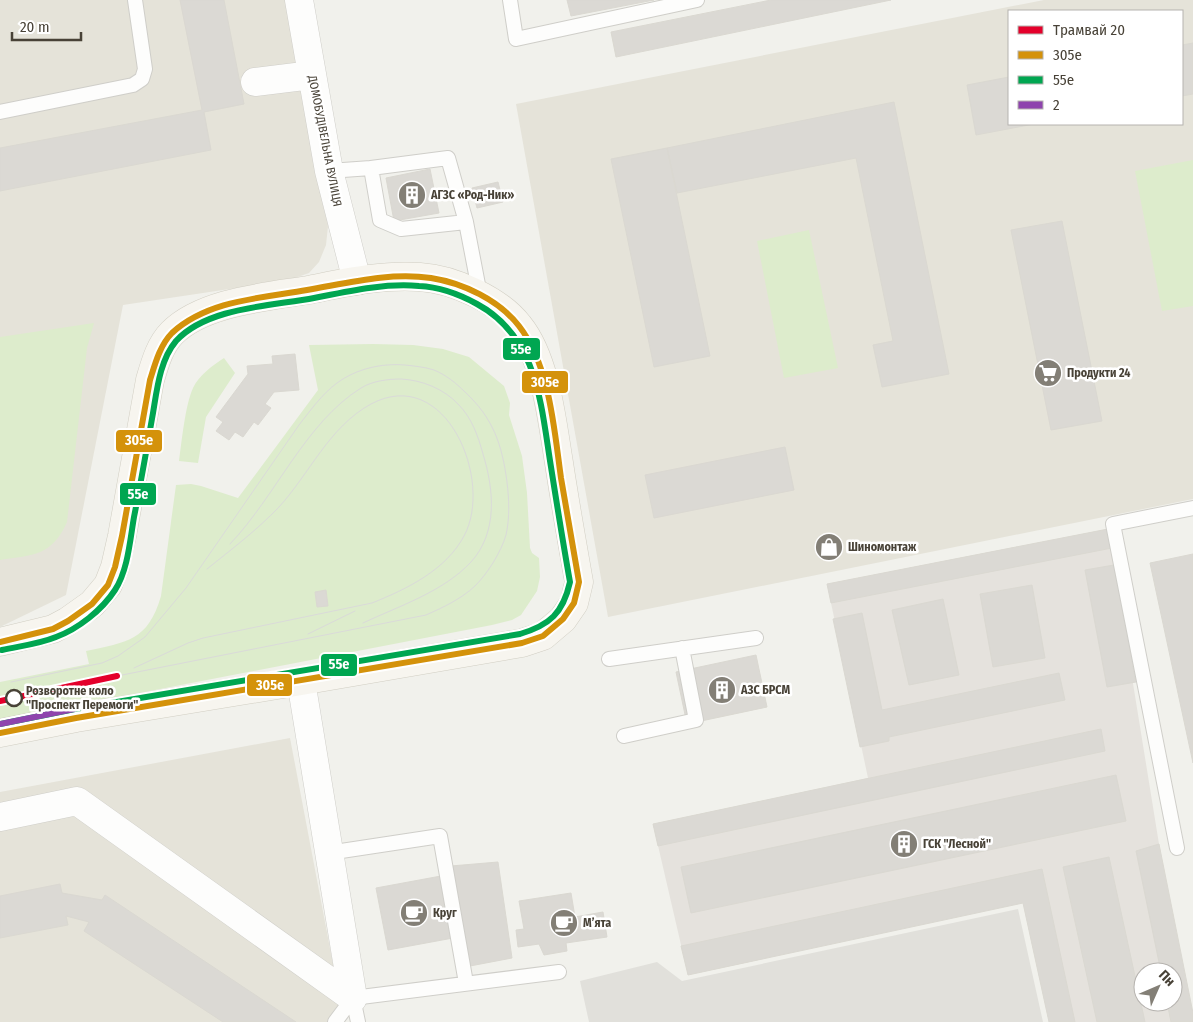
<svg xmlns="http://www.w3.org/2000/svg" width="1193" height="1022" font-family="'Fira Sans Condensed',sans-serif">
	<style>
		.residential { fill: #e5e3d9; fill-rule: evenodd }
		.industrial { fill: #e5e2dd; fill-rule: evenodd }
		.green { fill: #ddeccc }
		.parking { fill: #e1e0db }
		.building { fill: #dbd9d4; stroke: #dad8d1 }
		.lines { fill: none; stroke-linecap: round; stroke-linejoin: round }
		.service-casing { stroke: #cfcec9; stroke-width: 16 }
		.minor-casing { stroke: #cfcec9; stroke-width: 29 }
		.secondary-casing { stroke: #d1cec3; stroke-width: 29 }
		.service { stroke: #fdfdfc; stroke-width: 14 }
		.minor { stroke: #fdfdfc; stroke-width: 28 }
		.secondary { stroke: #f7f5ef; stroke-width: 28 }
		.tram { stroke: #dadad9; stroke-width: 1 }
		.bus-1-casing { stroke: #fff; stroke-width: 10 }
		.bus-2-casing { stroke: #fff; stroke-width: 10 }
		.bus-3-casing { stroke: #fff; stroke-width: 10 }
		.bus-1 { stroke: #d4920b; stroke-width: 6 }
		.bus-2 { stroke: #00a651; stroke-width: 6 }
		.bus-3 { stroke: #8e44ad; stroke-width: 6 }
		.tram-1-casing { stroke: #fff; stroke-width: 10 }
		.tram-1 { stroke: #e4002b; stroke-width: 6 }
		.stop-dot { fill: #fff; stroke: #484237; stroke-width: 2.5 }
		.labels { text-anchor: middle; dominant-baseline: central; stroke-width: 5; stroke-linejoin: round; paint-order: stroke }
		.street-label { font-size: 12px; fill: #484237; stroke: #fff }
		.poi-label { font-size: 12px; font-weight: bold; fill: #484237; stroke: #fff; text-anchor: start }
		.stop-label { font-size: 12px; font-weight: bold; fill: #484237; stroke: #fff; text-anchor: start }
		.line-badge { stroke: #fff; stroke-width: 2 }
		.badge-label { font-size: 14px; text-anchor: middle; font-weight: bold; fill: #fff }
	</style>
	<rect width="100%" height="100%" fill="#f1f1ec"/>
	<path class="residential" d="M 0,0 L 286,0 L 328,226 L 326,245 L 319,262 L 309,273 L 289,280 L 123,305 L 66,595 L 0,627 Z
		M 1044,0 L 1193,0 L 1193,499 L 608,617 L 516,104 ZM 1009,11 L 1182,11 L 1182,124 L 1009,124 Z
		M 290,738 L 344,1022 L 0,1022 L 0,792 Z"/>
	<path class="industrial" d="M 1108,529 L 1159,844 L 1193,1022 L 1049,1022 L 1023,903 L 688,975 L 653,824 L 868,778 L 827,584 ZM 1143,972 L 1173,972 L 1173,1002 L 1143,1002 Z"/>
	<path class="green" d="M 1193,160 L 1193,306 L 1162,311 L 1135,171 Z
		M 809,230 L 838,368 L 784,378 L 757,241 Z
		M 94,323 L 87,348 L 67,522 C 52,556 33,555 0,560 L 0,337 Z
		M 373,344 L 413,345 L 443,349 L 469,357 L 504,386 L 510,403 L 509,415 L 522,456 L 527,493 L 530,548 L 532,553 L 539,558 L 540,577 L 537,591 L 521,615 L 512,620 L 492,625 L 0,720 L 0,682 L 89,664 L 86,651 C 127,642 148,641 161,596 L 176,485 L 191,484 L 201,486 L 238,498 L 318,390 L 309,345 Z
		M 224,358 L 235,373 L 206,417 L 198,463 L 179,461 C 182,440 185,406 193,388 C 199,375 212,366 224,358 Z"/>
	<path class="parking" d="M 1018,909 L 1043,1022 L 589,1022 L 580,981 L 657,962 L 682,981 Z"/>
	<path class="building" d="M 180,0 L 224,0 L 244,104 L 204,112 L 211,150 L 0,191 L 0,148 L 202,110 Z
		M 567,0 L 654,0 L 571,16 Z
		M 771,0 L 891,0 L 616,57 L 611,32 Z
		M 1193,43 L 1193,94 L 1182,96 L 1182,45 Z
		M 1009,77 L 1009,124 L 1034,124 L 976,135 L 967,85 Z
		M 894,102 L 949,374 L 882,387 L 873,345 L 893,341 L 856,158 L 677,193 L 667,148 Z
		M 667,148 L 710,356 L 654,367 L 611,159 Z
		M 430,169 L 439,213 L 394,221 L 386,178 Z
		M 498,182 L 503,202 L 477,208 L 472,188 Z
		M 1062,221 L 1102,421 L 1051,430 L 1011,230 Z
		M 295,354 L 299,390 L 274,392 L 265,404 L 271,408 L 258,425 L 254,422 L 243,437 L 235,432 L 229,440 L 216,431 L 223,422 L 216,417 L 248,374 L 247,366 L 273,364 L 272,356 Z
		M 785,447 L 794,490 L 654,518 L 645,475 Z
		M 1108,529 L 1112,548 L 831,603 L 827,584 Z
		M 1193,554 L 1193,763 L 1150,563 Z
		M 1114,565 L 1136,682 L 1107,687 L 1085,570 Z
		M 1032,585 L 1045,658 L 993,667 L 980,594 Z
		M 326,590 L 328,606 L 317,607 L 315,592 Z
		M 943,599 L 959,675 L 909,685 L 892,610 Z
		M 862,613 L 882,710 L 1059,673 L 1065,700 L 889,737 L 889,741 L 860,747 L 833,619 Z
		M 756,655 L 767,707 L 687,724 L 676,672 Z
		M 1101,729 L 1105,751 L 658,846 L 653,824 Z
		M 1116,775 L 1126,821 L 691,913 L 681,867 Z
		M 1159,844 L 1193,1013 L 1193,1022 L 1171,1022 L 1167,1002 L 1173,1002 L 1173,972 L 1161,972 L 1136,851 Z
		M 1109,857 L 1145,1022 L 1097,1022 L 1063,867 Z
		M 498,862 L 512,958 L 470,966 L 451,866 Z
		M 1042,869 L 1075,1022 L 1049,1022 L 1023,903 L 688,975 L 681,946 Z
		M 441,876 L 453,938 L 388,950 L 376,888 Z
		M 60,884 L 62,893 L 102,900 L 105,895 L 296,1022 L 223,1022 L 84,931 L 89,922 L 66,916 L 68,925 L 0,938 L 0,896 Z
		M 571,893 L 575,917 L 603,912 L 607,937 L 566,943 L 567,951 L 544,955 L 539,944 L 518,947 L 516,930 L 524,929 L 519,901 Z"/>
	<g class="lines">
		<defs>
			<path id="service" d="M 510,0 L 516,39 L 697,0
				M 0,112 L 133,85 L 142,79 L 145,69 L 135,0
				M 371,168 L 380,220 L 401,229 L 466,222
				M 329,171 L 371,168 L 448,158 L 466,222 L 480,295
				M 609,659 L 756,638
				M 624,736 L 696,720 L 682,648
				M 1177,848 L 1113,524 L 1193,508
				M 328,853 L 440,836 L 466,983
				M 353,998 L 358,1022
				M 335,1022 L 353,998 L 559,972"/>
			<path id="minor" d="M 299,0 L 329,171 L 357,281
				M 255,82 L 312,75
				M 0,817 L 77,801 L 353,998 L 301,681"/>
			<path id="secondary" d="M 0,642 L 53,629 L 68,621 L 92,604 L 108,585 L 115,567 L 122,536 L 150,380 C 155,363 160,345 172,333 C 203,302 266,297 308,290 C 344,283 383,274 420,277 C 453,279 499,300 519,326 C 546,359 552,421 559,463 C 565,503 572,542 579,582 L 574,603 L 563,619 L 543,636 L 522,643 L 301,681 L 76,718 L 0,733"/>
		</defs>
		<use href="#service" class="service-casing"/>
		<use href="#minor" class="minor-casing"/>
		<use href="#secondary" class="secondary-casing"/>
		<use href="#service" class="service"/>
		<use href="#minor" class="minor"/>
		<use href="#secondary" class="secondary"/>
		<path class="tram" d="M 230,544 C 276,496 305,423 361,388 C 372,381 388,379 401,379 C 422,380 444,389 458,404 C 472,418 478,436 483,454 C 494,490 498,532 471,562 C 443,592 399,606 363,623
			M 308,634 L 355,611
			M 134,668 L 188,643 L 203,638 L 372,603 C 407,589 446,570 464,536 C 494,481 446,364 371,404 C 329,427 310,473 279,507 C 257,530 232,549 207,569
			M 11,682 L 102,663 L 118,656 L 145,637 L 186,588 L 299,425 C 310,411 322,394 337,383 C 356,369 381,363 405,365 C 414,366 425,367 434,370 C 446,375 456,383 465,392 C 493,418 502,444 507,482 C 509,499 510,517 506,535 C 501,552 488,573 475,586 C 461,599 444,607 426,615 L 117,676"/>
		<defs>
			<path id="bus-1" d="M 0,642 L 53,629 L 68,621 L 92,604 L 108,585 L 115,567 L 122,536 L 150,380 C 155,364 160,345 172,333 C 208,300 262,298 307,290 C 348,283 389,272 431,278 C 463,283 499,300 519,326 C 550,366 554,429 561,478 C 567,512 573,547 579,582 L 574,603 L 563,619 L 543,636 L 522,643 L 76,718 L 0,733"/>
			<path id="bus-2" d="M 0,724 L 75,709 L 520,634 C 550,625 563,613 570,582 C 563,543 557,505 551,467 C 541,405 538,337 477,304 C 459,294 440,287 419,286 C 384,283 349,291 314,298 C 272,306 207,307 176,341 C 160,360 157,389 153,413 C 147,447 141,482 134,517 C 130,540 128,570 115,590 C 102,610 78,629 56,637 C 39,644 20,646 2,650"/>
			<path id="bus-3" d="M 0,724 L 74,709"/>
		</defs>
		<use href="#bus-1" class="bus-1-casing"/>
		<use href="#bus-2" class="bus-2-casing"/>
		<use href="#bus-3" class="bus-3-casing"/>
		<use href="#bus-1" class="bus-1"/>
		<use href="#bus-2" class="bus-2"/>
		<use href="#bus-3" class="bus-3"/>
		<defs>
			<path id="tram-1" d="M 0,701 L 117,676"/>
		</defs>
		<use href="#tram-1" class="tram-1-casing"/>
		<use href="#tram-1" class="tram-1"/>
	</g>
	<defs>
		<symbol id="building-disc" viewBox="-11 -11 22 22"><circle r="9.5" fill="#837f76" stroke="#fff"/><path d="M-4-6H4V6H1V3H-1V6H-4ZM-2.5-4.3h1.7v1.8h-1.7ZM.8-4.3h1.7v1.8H.8ZM-2.5-1h1.7V.8h-1.7ZM.8-1h1.7V.8H.8Z" fill="#fff"/></symbol>
		<symbol id="supermarket-disc" viewBox="-11 -11 22 22"><circle r="9.5" fill="#837f76" stroke="#fff"/><path d="M-6-5.5h2.5l.6 2H6L4.5 2H-2.5L-4.4-4H-6ZM-1.5 3.2a1.3 1.3 0 1 0 .1 0ZM3 3.2a1.3 1.3 0 1 0 .1 0Z" fill="#fff"/></symbol>
		<symbol id="shop-disc" viewBox="-11 -11 22 22"><circle r="9.5" fill="#837f76" stroke="#fff"/><path d="M-5-2.5h2.3a2.7 3.5 0 0 1 5.4 0H5L5.5 6h-11ZM-1.5-2.5h3a1.5 2.3 0 0 0-3 0Z" fill="#fff"/></symbol>
		<symbol id="cafe-disc" viewBox="-11 -11 22 22"><circle r="9.5" fill="#837f76" stroke="#fff"/><path d="M-5.5-4.5H6V0H3Q3 3.5 0 3.5H-2.5Q-5.5 3.5-5.5 0ZM3-3.2v2h1.7v-2ZM-6 4.5H4V6H-6Z" fill="#fff"/></symbol>
	</defs>
	<g fill-rule="evenodd">
		<use href="#building-disc" x="396" y="179" width="32" height="32"/>
		<use href="#supermarket-disc" x="1032" y="357" width="32" height="32"/>
		<use href="#shop-disc" x="813" y="531" width="32" height="32"/>
		<use href="#building-disc" x="706" y="674" width="32" height="32"/>
		<use href="#building-disc" x="888" y="828" width="32" height="32"/>
		<use href="#cafe-disc" x="398" y="897" width="32" height="32"/>
		<use href="#cafe-disc" x="548" y="907" width="32" height="32"/>
	</g>
	<circle class="stop-dot" cx="14" cy="698" r="8"/>
	<g class="labels">
		<g class="street-label">
			<text transform="translate(325 141) rotate(79)">ДОМОБУДІВЕЛЬНА ВУЛИЦЯ</text>
		</g>
		<g class="poi-label">
			<text x="431" y="195">АГЗС «Род-Ник»</text>
			<text x="1067" y="373">Продукти 24</text>
			<text x="848" y="547">Шиномонтаж</text>
			<text x="741" y="690">АЗС БРСМ</text>
			<text x="923" y="844">ГСК "Лесной"</text>
			<text x="433" y="913">Круг</text>
			<text x="583" y="923">Мʼята</text>
		</g>
		<g class="stop-label">
			<text x="26" y="691">Розворотне коло<tspan x="26" dy="14">"Проспект Перемоги"</tspan></text>
		</g>
	</g>
	<g class="line-badge">
		<rect x="502" y="337" width="39" height="24" rx="5" fill="#00a651"/>
		<rect x="521" y="370" width="48" height="24" rx="5" fill="#d4920b"/>
		<rect x="115" y="429" width="48" height="24" rx="5" fill="#d4920b"/>
		<rect x="119" y="482" width="38" height="24" rx="5" fill="#00a651"/>
		<rect x="320" y="653" width="38" height="24" rx="5" fill="#00a651"/>
		<rect x="246" y="673" width="47" height="24" rx="5" fill="#d4920b"/>
	</g>
	<g class="badge-label">
		<text x="521" y="354">55е</text>
		<text x="545" y="387">305e</text>
		<text x="139" y="445">305e</text>
		<text x="138" y="499">55е</text>
		<text x="339" y="669">55е</text>
		<text x="270" y="690">305e</text>
	</g>
	<rect x="1008" y="10" width="175" height="115" fill="#ffffff" stroke="#b6b3af"/>
	<rect x="1018" y="26" width="25" height="8" fill="#e4002b" stroke="#b6b3af"/>
	<text x="1053" y="35" font-size="15" fill="#484237">Трамвай 20</text>
	<rect x="1018" y="51" width="25" height="8" fill="#d4920b" stroke="#b6b3af"/>
	<text x="1053" y="60" font-size="15" fill="#484237">305e</text>
	<rect x="1018" y="76" width="25" height="8" fill="#00a651" stroke="#b6b3af"/>
	<text x="1053" y="85" font-size="15" fill="#484237">55е</text>
	<rect x="1018" y="101" width="25" height="8" fill="#8e44ad" stroke="#b6b3af"/>
	<text x="1053" y="110" font-size="15" fill="#484237">2</text>
	<g transform="translate(1158 987) rotate(45)"><circle r="24" fill="#ffffff" stroke="#b6b3af"/>
	<path d="M0-4L9 19L0 12L-9 19Z" fill="#837f76"/>
	<text y="-8" font-size="14" font-weight="bold" text-anchor="middle" fill="#484237">Пн</text>
	</g>
	<path d="M12 32v8h69v-8" fill="none" stroke="#484237" stroke-width="2.5"/>
	<text x="20" y="32" font-size="15" fill="#484237" stroke="#ffffff" stroke-width="4" paint-order="stroke">20 m</text>
</svg>
